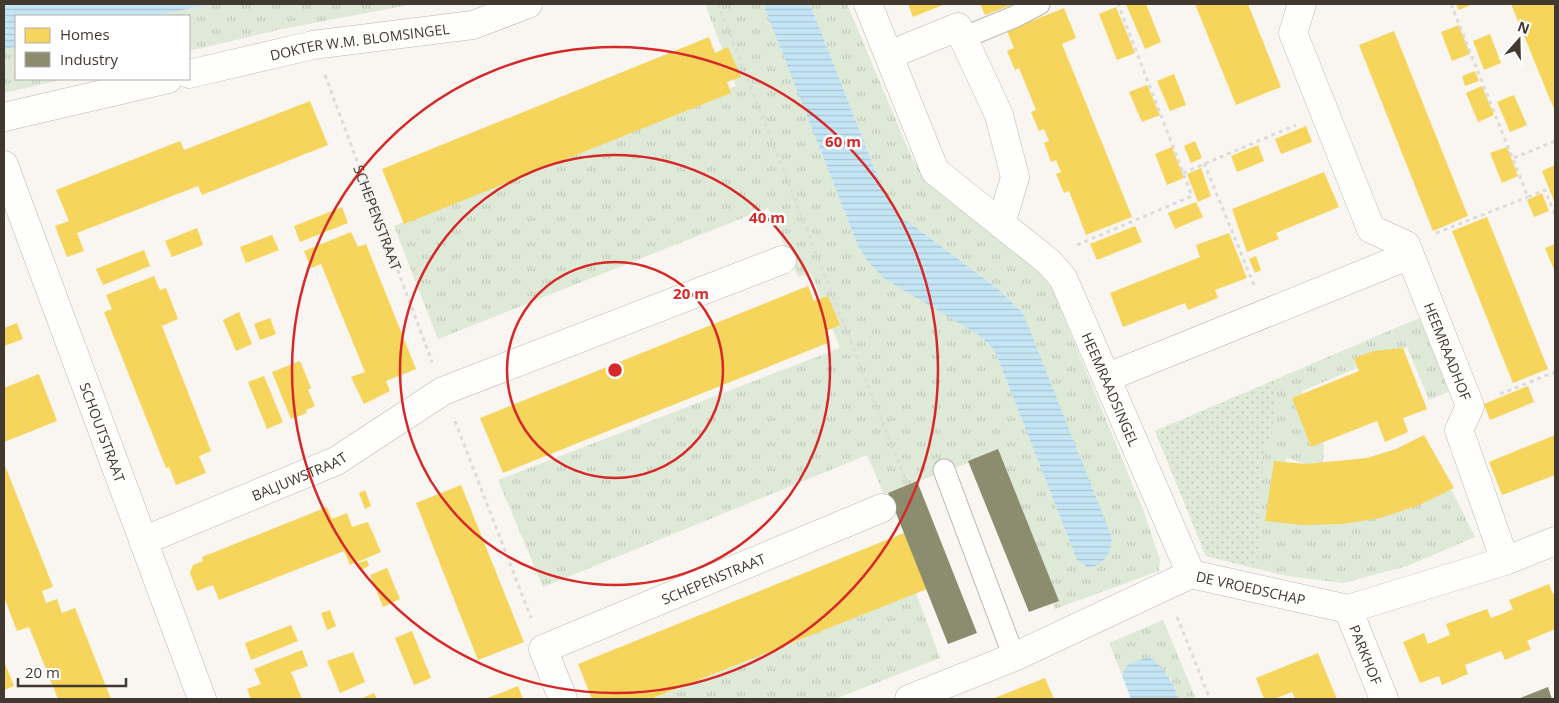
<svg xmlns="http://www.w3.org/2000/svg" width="1559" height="703" font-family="'Open Sans',sans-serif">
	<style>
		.grass { fill: url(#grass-tufts) }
		.park { fill: url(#park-dots) }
		.water { fill: url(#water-rules) }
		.homes { fill: #f6d55c }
		.industry { fill: #8c8c6e }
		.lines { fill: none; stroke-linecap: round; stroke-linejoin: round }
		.lane-casing { stroke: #bcb7b1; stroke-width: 23 }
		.street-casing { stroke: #bcb7b1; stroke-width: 29 }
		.path { stroke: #dedcda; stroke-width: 3; stroke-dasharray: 4 4; stroke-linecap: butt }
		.lane { stroke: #fefefd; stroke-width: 21 }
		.street { stroke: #fefefd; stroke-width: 28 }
		.ring { fill: none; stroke: #d62828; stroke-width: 2.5 }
		.labels { text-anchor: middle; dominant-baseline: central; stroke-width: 5; stroke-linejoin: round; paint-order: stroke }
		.street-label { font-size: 14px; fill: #413930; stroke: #fff }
		.centre { fill: #d62828; stroke: #fff; stroke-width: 2.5 }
		.ring-label { font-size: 15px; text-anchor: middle; font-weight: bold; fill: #d62828; stroke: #fff; stroke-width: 5; stroke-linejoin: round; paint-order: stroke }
	</style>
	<defs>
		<pattern id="grass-tufts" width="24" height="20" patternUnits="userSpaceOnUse" patternTransform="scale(1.25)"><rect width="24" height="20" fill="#dee9d8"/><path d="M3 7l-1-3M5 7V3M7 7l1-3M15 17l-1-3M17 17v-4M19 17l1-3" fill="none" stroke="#c0c9ba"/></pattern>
		<pattern id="park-dots" width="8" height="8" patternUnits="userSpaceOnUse" patternTransform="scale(1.25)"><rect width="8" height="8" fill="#dee9d8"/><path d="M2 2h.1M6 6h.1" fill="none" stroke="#c0c9ba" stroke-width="1.8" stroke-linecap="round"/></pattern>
		<pattern id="water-rules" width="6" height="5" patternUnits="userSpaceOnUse" patternTransform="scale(1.25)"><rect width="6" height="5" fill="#c4e5f4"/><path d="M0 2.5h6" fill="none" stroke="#aac5d2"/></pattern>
	</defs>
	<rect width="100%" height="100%" fill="#f9f5f0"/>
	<path class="grass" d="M 211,4 L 414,4 L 282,29 L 189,51 L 189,16 L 154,16 Z
		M 705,4 L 763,4 L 859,248 L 870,264 L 979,335 L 995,351 L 1077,560 L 1023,313 L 998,289 L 898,214 L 884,193 L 810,4 L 847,4 L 912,158 L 929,184 L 959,208 L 1030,260 L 1048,279 L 1144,512 L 1160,560 L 1159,571 L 1055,609 L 995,453 L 884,494 L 867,455 L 543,587 L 498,480 L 840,348 L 811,273 L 798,277 L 768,208 L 438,339 L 394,226 L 736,86 Z
		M 16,47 L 16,79 L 65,79 L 4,93 L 4,49 Z
		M 1419,318 L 1451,391 L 1429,400 L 1407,347 L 1302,391 L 1324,445 L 1323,466 L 1308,465 L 1287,458 L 1274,510 L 1448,483 L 1475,537 L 1407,566 L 1343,583 L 1287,576 L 1206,556 L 1155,431 Z
		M 916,593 L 940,658 L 835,699 L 653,699 Z
		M 1163,620 L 1196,699 L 1179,699 L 1171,679 L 1128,664 L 1122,675 L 1109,643 Z"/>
	<path class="park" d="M 1278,379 L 1271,440 L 1264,440 L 1257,569 L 1206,556 L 1155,431 Z"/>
	<path class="water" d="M 4,4 L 211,4 L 154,16 L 16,16 L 16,47 L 4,49 Z
		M 763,4 L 810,4 L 884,193 L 898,214 L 998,289 L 1023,313 L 1112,538 C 1109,556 1107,562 1089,568 L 1077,560 L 995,351 L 979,335 L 885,279 L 870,264 L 859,248 Z
		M 1149,657 C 1165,668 1172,681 1179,699 L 1131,699 L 1122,675 L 1128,664 Z"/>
	<path class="homes" d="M 908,4 L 945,4 L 913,17 Z
		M 980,4 L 1014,4 L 985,15 Z
		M 1126,4 L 1146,4 L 1161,42 L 1145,49 Z
		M 1195,4 L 1248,4 L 1281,87 L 1236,105 Z
		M 1456,4 L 1473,4 L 1459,10 Z
		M 1511,4 L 1555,4 L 1555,111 L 1549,97 Z
		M 1116,7 L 1135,53 L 1117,60 L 1099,14 Z
		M 1064,8 L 1076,38 L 1062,44 L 1132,217 L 1086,235 L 1069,191 L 1064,193 L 1056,174 L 1061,172 L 1056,160 L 1051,162 L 1044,143 L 1049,141 L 1044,129 L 1039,131 L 1031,112 L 1036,110 L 1019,68 L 1015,70 L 1007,51 L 1014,48 L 1007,31 Z
		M 1459,25 L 1470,54 L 1452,61 L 1441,32 Z
		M 1394,31 L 1468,216 L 1433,231 L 1359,45 Z
		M 1490,34 L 1501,63 L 1484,70 L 1473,41 Z
		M 709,37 L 715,53 L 728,47 L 741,77 L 727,82 L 731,93 L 404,224 L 382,169 Z
		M 1475,71 L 1479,81 L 1465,86 L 1462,76 Z
		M 1174,74 L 1186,105 L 1170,111 L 1157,81 Z
		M 1147,85 L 1160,115 L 1142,122 L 1129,92 Z
		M 1482,86 L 1494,115 L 1478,122 L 1466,93 Z
		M 1514,95 L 1527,125 L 1510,132 L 1497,102 Z
		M 310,101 L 328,145 L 202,195 L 198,186 L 77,233 L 84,251 L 67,257 L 55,226 L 69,221 L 56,190 L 180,141 L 184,150 Z
		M 1306,126 L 1312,142 L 1281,154 L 1275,139 Z
		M 1195,141 L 1202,158 L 1191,163 L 1184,146 Z
		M 1258,145 L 1264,161 L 1237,172 L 1231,156 Z
		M 1172,147 L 1184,178 L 1167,185 L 1155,154 Z
		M 1507,147 L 1518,176 L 1502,183 L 1490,153 Z
		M 1555,165 L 1555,200 L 1554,201 L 1542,171 Z
		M 1201,168 L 1211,196 L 1198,202 L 1187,174 Z
		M 1324,172 L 1339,207 L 1276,233 L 1279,239 L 1247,252 L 1232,209 Z
		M 1542,193 L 1549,211 L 1534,217 L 1527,200 Z
		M 1196,202 L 1203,217 L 1175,229 L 1168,213 Z
		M 342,207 L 348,223 L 300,242 L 294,226 Z
		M 1487,217 L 1548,369 L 1513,383 L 1452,231 Z
		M 1135,226 L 1142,242 L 1097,260 L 1090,244 Z
		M 197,228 L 203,245 L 172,257 L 165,241 Z
		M 351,232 L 358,247 L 366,244 L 416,369 L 386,381 L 390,391 L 364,404 L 351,377 L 365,372 L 321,264 L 311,268 L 304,251 Z
		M 1229,233 L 1247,278 L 1215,290 L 1218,298 L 1188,310 L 1185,303 L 1123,327 L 1110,293 L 1200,257 L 1196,245 Z
		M 272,235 L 279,250 L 246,263 L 240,247 Z
		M 1555,244 L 1555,272 L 1545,248 Z
		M 144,250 L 150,266 L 103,285 L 96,269 Z
		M 1256,256 L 1261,270 L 1255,273 L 1249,259 Z
		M 154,276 L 160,290 L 166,288 L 178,319 L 162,326 L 211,451 L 199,456 L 206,473 L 176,485 L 169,467 L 166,468 L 104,312 L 112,309 L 106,295 Z
		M 808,286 L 814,301 L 828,296 L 840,325 L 826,331 L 830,342 L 503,473 L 480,418 Z
		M 239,312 L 252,344 L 236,351 L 223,320 Z
		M 270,318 L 276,334 L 260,340 L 254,324 Z
		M 17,323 L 23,339 L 4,346 L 4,328 Z
		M 1403,348 L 1427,409 L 1403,418 L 1408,432 L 1385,442 L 1377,421 L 1311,447 L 1292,398 L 1359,371 L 1354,358 L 1374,351 Z
		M 300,361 L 311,388 L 308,390 L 315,406 L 306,410 L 307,413 L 291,419 L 272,372 Z
		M 39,374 L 57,421 L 4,442 L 4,388 Z
		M 264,376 L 283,422 L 267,429 L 248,382 Z
		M 1528,386 L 1534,402 L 1490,420 L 1484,404 Z
		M 1424,435 L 1454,488 L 1417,506 L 1380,518 L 1342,524 L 1303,525 L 1265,521 L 1274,461 L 1306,464 L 1367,458 L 1396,449 Z
		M 1555,435 L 1555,475 L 1502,495 L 1489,462 Z
		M 4,463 L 53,587 L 42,591 L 46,603 L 57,599 L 62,613 L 75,608 L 111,699 L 58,699 L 29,627 L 17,631 L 4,597 Z
		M 461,485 L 524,642 L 478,660 L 416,503 Z
		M 365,490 L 371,506 L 365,509 L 359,493 Z
		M 327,507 L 332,519 L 347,513 L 352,527 L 368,522 L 381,552 L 350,565 L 344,551 L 219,600 L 213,585 L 197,591 L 190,573 L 193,565 L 203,561 L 202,557 Z
		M 904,533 L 927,589 L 651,699 L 592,699 L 578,664 Z
		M 367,560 L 369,566 L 361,570 L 358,563 Z
		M 387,568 L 400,599 L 383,607 L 370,575 Z
		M 1549,584 L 1553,594 L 1555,593 L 1555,629 L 1527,641 L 1531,649 L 1505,660 L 1501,651 L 1465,665 L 1468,674 L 1442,685 L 1439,676 L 1420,683 L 1403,642 L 1424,633 L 1428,644 L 1450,635 L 1446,624 L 1487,609 L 1491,618 L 1502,614 L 1513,609 L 1509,600 Z
		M 330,610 L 336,626 L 327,630 L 321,613 Z
		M 291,625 L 298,641 L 251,660 L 245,643 Z
		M 412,631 L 431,678 L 414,685 L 395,638 Z
		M 302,650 L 308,666 L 291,672 L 302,699 L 251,699 L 247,689 L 261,684 L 254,669 Z
		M 353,652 L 365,682 L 340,693 L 327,661 Z
		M 1318,653 L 1337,699 L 1295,699 L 1292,692 L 1274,699 L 1264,699 L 1256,678 Z
		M 4,661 L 14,686 L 4,690 Z
		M 1045,678 L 1054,699 L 992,699 Z
		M 518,686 L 523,699 L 485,699 Z
		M 374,693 L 377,699 L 360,699 Z"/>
	<path class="industry" d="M 998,449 L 1059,601 L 1029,612 L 968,461 Z
		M 917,481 L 977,633 L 948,644 L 888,493 Z
		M 1548,687 L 1552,699 L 1518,699 Z"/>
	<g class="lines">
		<defs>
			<path id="lane" d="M 963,38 L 1014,17 L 1039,4
				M 944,470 L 1014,657"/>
			<g id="street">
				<path id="s2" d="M 868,4 L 935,171 L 1049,262 L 1063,278 L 1191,574"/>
				<path id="s3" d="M 1302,4 L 1293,33 L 1371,229 L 1406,245 L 1470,406 L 1459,430 L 1505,561"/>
				<path d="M 889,55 L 958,27 L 999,115 L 1015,177 L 1001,224"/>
				<path id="s4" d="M 189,74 L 313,45 L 473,25 L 528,4"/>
				<path d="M 4,117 L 168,79"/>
				<path id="s5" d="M 4,165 L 202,699"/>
				<path d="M 1108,377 L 1410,255"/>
				<path id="s6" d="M 143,541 L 336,461 L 443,391 L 782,260"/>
				<path id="s7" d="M 1348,609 L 1384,699"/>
				<path id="s8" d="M 563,699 L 543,649 L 882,508"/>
				<path id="s9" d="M 909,699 L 1014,657 L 1191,574 L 1348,609 L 1505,561 L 1555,541"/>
			</g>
		</defs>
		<use href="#lane" class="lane-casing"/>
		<use href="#street" class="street-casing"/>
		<g class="path">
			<path d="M 718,4 L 813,245"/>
			<path d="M 1451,4 L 1528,197 L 1545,190 L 1555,215"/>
			<path id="s1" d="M 325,75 L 432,362"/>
			<path d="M 1514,158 L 1555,141"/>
			<path d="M 1204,163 L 1254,285"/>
			<path d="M 1183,173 L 1296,125"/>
			<path d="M 1436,233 L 1528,197"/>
			<path d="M 1077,245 L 1192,196 L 1118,4"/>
			<path d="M 815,251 L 906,481 L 903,483"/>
			<path d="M 1500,394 L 1555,372"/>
			<path d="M 455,421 L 531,618"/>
			<path d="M 1177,617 L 1210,699"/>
		</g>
		<use href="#lane" class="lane"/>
		<use href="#street" class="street"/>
	</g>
	<g class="ring">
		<circle cx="615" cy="370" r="108"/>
		<circle cx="615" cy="370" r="215"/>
		<circle cx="615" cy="370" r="323"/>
	</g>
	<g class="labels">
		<g class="street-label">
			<text stroke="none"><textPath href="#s4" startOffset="174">DOKTER W.M. BLOMSINGEL</textPath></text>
			<text stroke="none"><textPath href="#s1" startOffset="152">SCHEPENSTRAAT</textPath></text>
			<text stroke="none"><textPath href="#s3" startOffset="394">HEEMRAADHOF</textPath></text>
			<text stroke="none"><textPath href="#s2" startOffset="468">HEEMRAADSINGEL</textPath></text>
			<text stroke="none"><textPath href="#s5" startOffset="285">SCHOUTSTRAAT</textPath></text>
			<text stroke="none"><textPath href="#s6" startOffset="169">BALJUWSTRAAT</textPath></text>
			<text stroke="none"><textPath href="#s8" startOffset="238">SCHEPENSTRAAT</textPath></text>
			<text stroke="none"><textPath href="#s9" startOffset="370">DE VROEDSCHAP</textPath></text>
			<text stroke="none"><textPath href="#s7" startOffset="49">PARKHOF</textPath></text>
		</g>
	</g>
	<circle cx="615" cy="370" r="8" class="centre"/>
	<g class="ring-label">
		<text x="843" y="147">60 m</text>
		<text x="767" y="223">40 m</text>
		<text x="691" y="299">20 m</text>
	</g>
	<rect width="1559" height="703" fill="none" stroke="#413930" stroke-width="10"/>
	<rect x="15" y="15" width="175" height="65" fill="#ffffff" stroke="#b3b0ac"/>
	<rect x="25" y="28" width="25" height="15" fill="#f6d55c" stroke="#b3b0ac"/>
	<text x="60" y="40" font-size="15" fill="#413930">Homes</text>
	<rect x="25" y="52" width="25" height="15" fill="#8c8c6e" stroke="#b3b0ac"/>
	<text x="60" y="65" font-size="15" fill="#413930">Industry</text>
	<g transform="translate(1519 40) rotate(20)" stroke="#ffffff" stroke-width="4" paint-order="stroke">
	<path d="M0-4L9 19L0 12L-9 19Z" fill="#413930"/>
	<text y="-8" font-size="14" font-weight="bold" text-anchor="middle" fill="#413930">N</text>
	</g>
	<path d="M18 678v8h108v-8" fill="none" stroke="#413930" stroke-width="2.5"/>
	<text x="25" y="678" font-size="15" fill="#413930" stroke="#ffffff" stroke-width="4" paint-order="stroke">20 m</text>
</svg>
